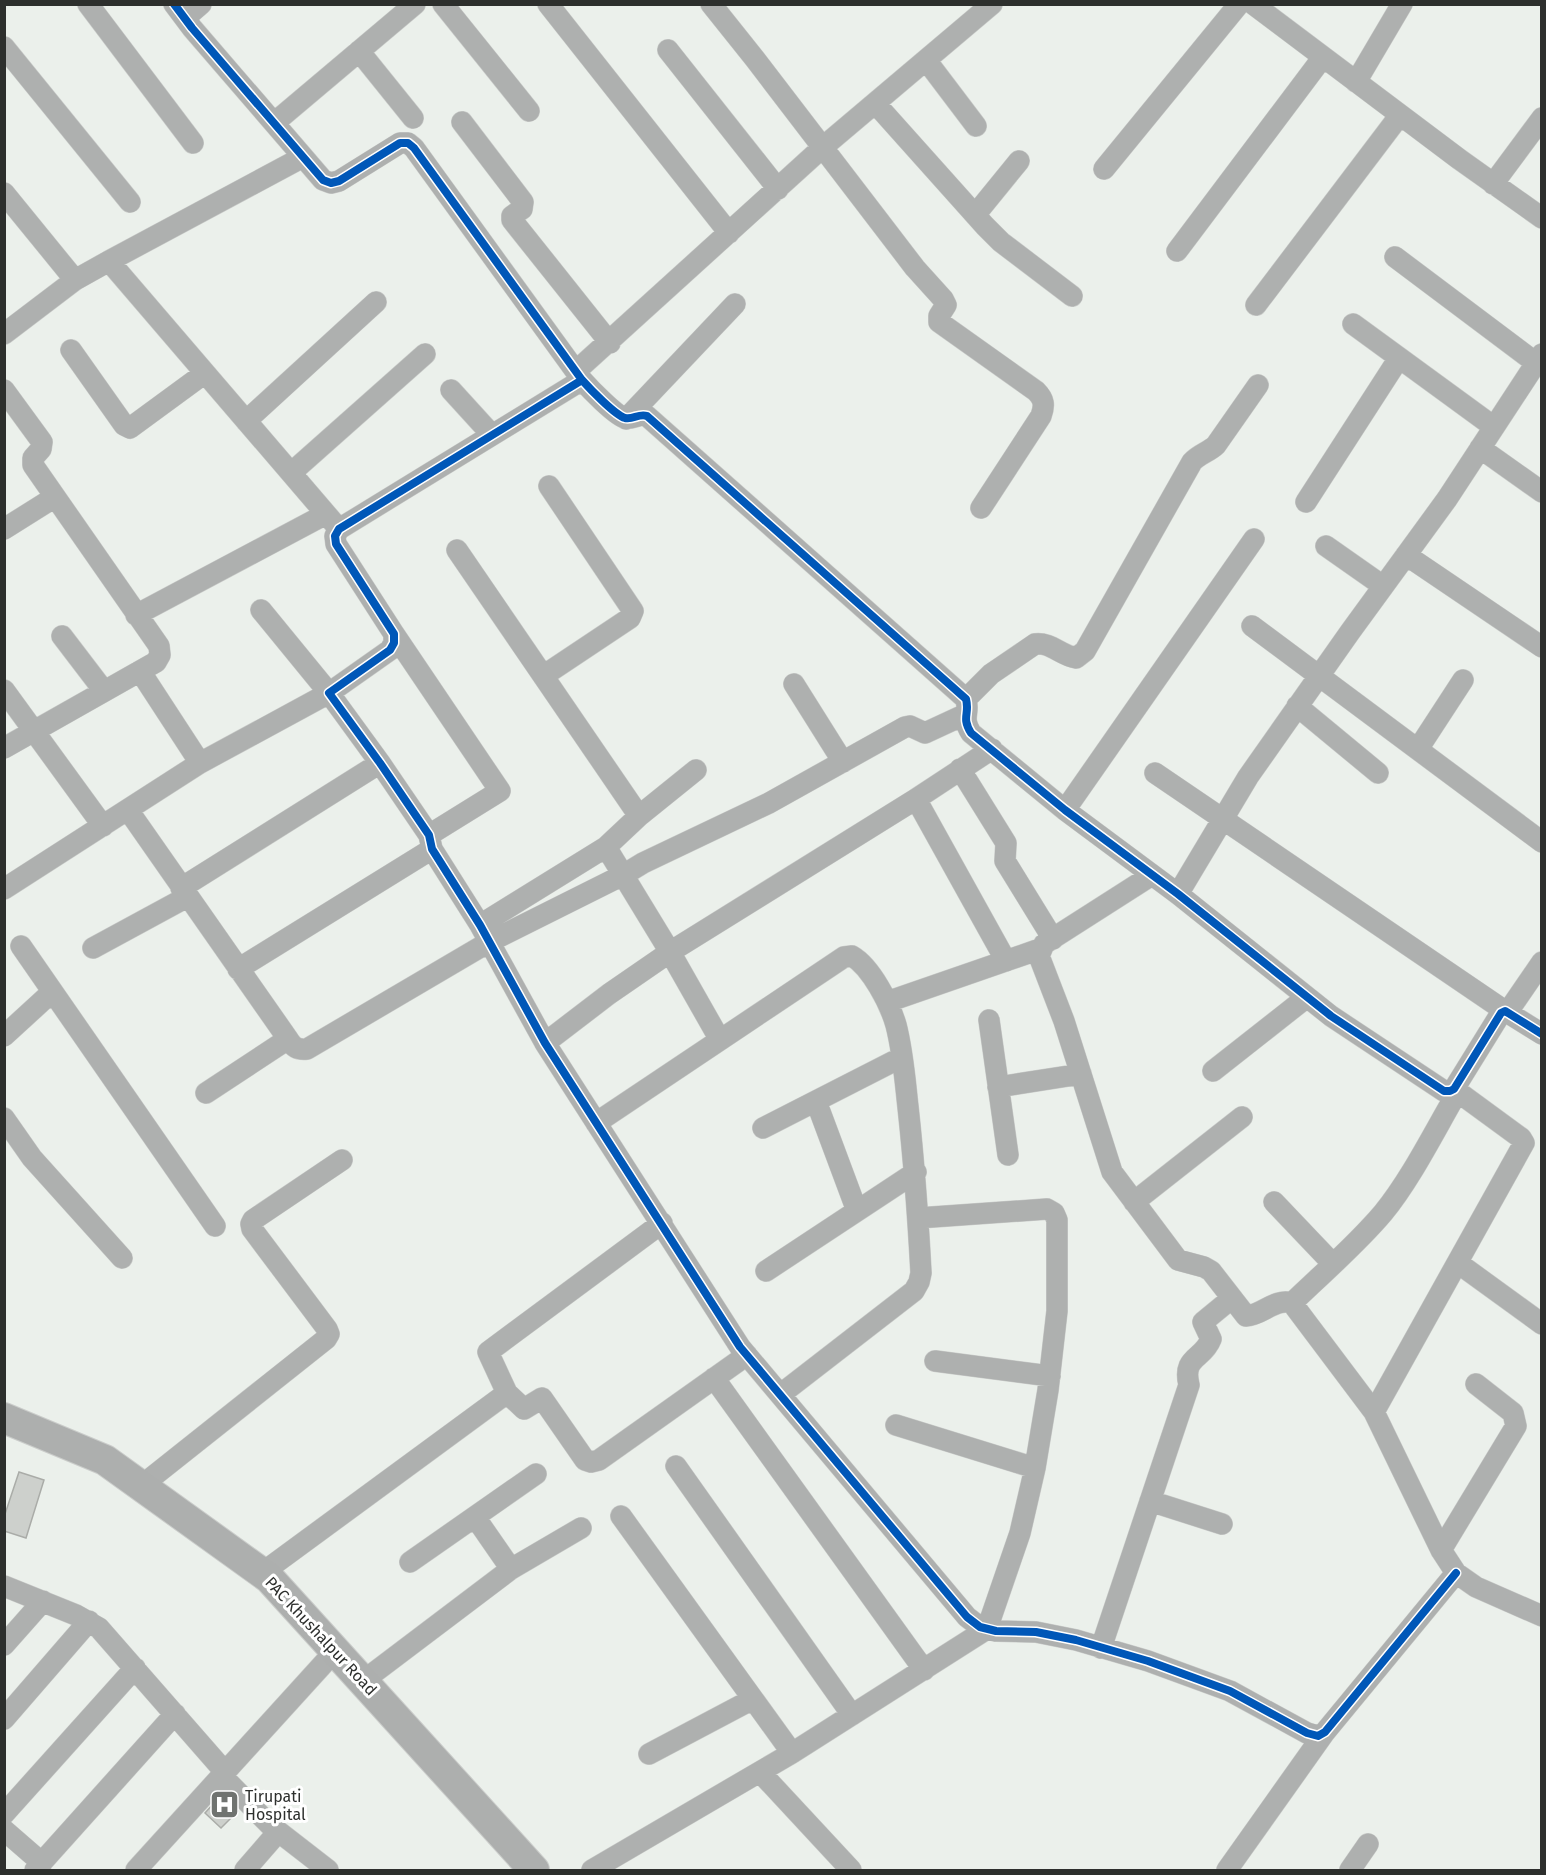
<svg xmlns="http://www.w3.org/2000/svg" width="1546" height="1875" font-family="'Fira Sans',sans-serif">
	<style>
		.building { fill: #cdd0cc; stroke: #aaaca8; stroke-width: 1.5 }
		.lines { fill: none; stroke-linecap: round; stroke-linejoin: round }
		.minor-casing { stroke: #caccca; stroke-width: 22 }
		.secondary-casing { stroke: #caccca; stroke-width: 32 }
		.minor { stroke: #aeb0af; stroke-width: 21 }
		.secondary { stroke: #adafae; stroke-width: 30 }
		.cycleway-casing { stroke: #fff; stroke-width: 11 }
		.cycleway { stroke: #0057b8; stroke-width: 8 }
		.labels { text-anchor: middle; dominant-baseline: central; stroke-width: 6; stroke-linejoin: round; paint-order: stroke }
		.street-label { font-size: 16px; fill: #2d2f2d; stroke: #fff }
		.poi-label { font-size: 16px; fill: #2d2f2d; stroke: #fff; text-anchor: start }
	</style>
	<rect width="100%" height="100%" fill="#ebf0eb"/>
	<path class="building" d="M 19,1472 L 44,1480 L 26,1538 L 4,1531 L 4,1517 Z
		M 222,1794 L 238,1811 L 221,1828 L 205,1813 Z"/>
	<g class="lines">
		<defs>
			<path id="minor" d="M 88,4 L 193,143
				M 174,4 L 192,28 L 323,180 L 331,183 L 339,181 L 400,143 L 408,143 L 414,148 L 582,380 C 590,389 615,415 625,418 C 633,420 639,413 647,416 L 966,699 C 970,714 961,717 971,733 L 1065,810 L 1178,894 L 1331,1016 L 1444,1091 L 1450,1091 L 1454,1089 L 1501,1013 L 1505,1011 L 1542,1034
				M 443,4 L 529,111
				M 548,4 L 729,233
				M 711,4 L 755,59 L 915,268 L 943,299 L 946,305 L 939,316 L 939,322 L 1036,391 C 1044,399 1045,405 1041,416 L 981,508
				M 1253,4 L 1459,159 L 1542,218
				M 185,18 L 201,4
				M 4,47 L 130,202
				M 668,50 L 778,189
				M 359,51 L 413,118
				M 926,60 L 976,126
				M 1356,82 L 1402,4
				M 875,103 L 985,226 L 1001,242 L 1072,296
				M 462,122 L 523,202 L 522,209 L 512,216 L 512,220 L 610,343
				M 274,123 L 415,4
				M 303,157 L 109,261 L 339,529
				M 1104,169 L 1239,4
				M 1493,184 L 1542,118
				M 4,193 L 75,280 L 4,334
				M 975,215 L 1019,161
				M 1177,251 L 1323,57
				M 1395,257 L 1536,363
				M 75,280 L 109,261
				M 1256,305 L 1400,115
				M 1353,324 L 1494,427
				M 71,350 L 124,425 L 130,428 L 205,373
				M 576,371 L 823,147 L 992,4
				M 582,380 L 339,529 L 335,536 L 336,544 L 394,634 L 394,643 L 390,650 L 329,693 L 380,763 L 429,835 L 432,849 L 480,925 L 545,1043 L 740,1347 L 967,1617 L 980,1627 L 996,1631 L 1036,1632 L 1076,1640 L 1148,1661 L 1230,1691 L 1307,1733 L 1318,1736 L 1325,1732 L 1456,1573
				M 4,390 L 42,442 L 41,449 L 33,458 L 33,465 L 159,646 L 160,655 L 156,662 L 4,748
				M 451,390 L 492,435
				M 626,419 L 735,304
				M 246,421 L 376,302
				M 1480,448 L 1542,492
				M 291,473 L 425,354
				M 1306,502 L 1399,358
				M 4,529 L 55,497
				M 1326,546 L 1383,586
				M 457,550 L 639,816
				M 1406,555 L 1542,647
				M 136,615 L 326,514
				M 1252,626 L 1542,842
				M 394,634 L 500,791 L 429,835
				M 62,636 L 104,691
				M 140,671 L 200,763
				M 543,676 L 630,618 L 633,611 L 549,486
				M 794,684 L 843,762
				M 4,690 L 103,826
				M 966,699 L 991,674 L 1035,644 C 1051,642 1060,655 1076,658 L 1085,651 L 1192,462 C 1199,454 1209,452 1216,445 L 1258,385
				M 1297,706 L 1378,773
				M 1418,749 L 1463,680
				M 960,769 L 1006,843 L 1005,861 L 1053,939
				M 1155,773 L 1505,1011
				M 916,799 L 1006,961
				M 128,810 L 288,1039 C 293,1047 297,1050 307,1049 L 489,942 L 625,874 L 643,863 L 769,803 L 905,727 L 910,726 L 925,733 L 966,714
				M 1065,810 L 1254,539
				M 606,847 L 670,952 L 720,1040
				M 1152,875 L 1044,944 L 1039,956 L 1064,1021 L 1112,1172 L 1178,1260 L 1204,1267 L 1211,1271 L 1246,1316 C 1263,1315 1274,1298 1292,1303 L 1374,1412 L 1441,1550 L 1456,1573 L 1476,1587 L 1542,1616
				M 181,888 L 380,763
				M 4,889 L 200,763 L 329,693 L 261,610
				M 1178,894 L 1248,777 L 1350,632 L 1447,499 L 1542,354
				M 480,925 L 606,847 L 639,816 L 696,770
				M 21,946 L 215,1226
				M 93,948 L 187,897
				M 238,969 L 432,849
				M 887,1002 L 1040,949
				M 1507,1013 L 1542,962
				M 989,1020 L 1008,1155
				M 4,1036 L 52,992
				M 545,1043 L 609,994 L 670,952 L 916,799 L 992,749
				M 1213,1071 L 1307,997
				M 998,1087 L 1081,1074
				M 206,1093 L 288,1039
				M 816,1101 L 857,1211
				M 4,1118 L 32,1158 L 122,1258
				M 596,1123 L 844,957 L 852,956 C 871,967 890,1004 896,1025 C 903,1052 905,1080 908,1107 C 914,1162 918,1217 921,1273 L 919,1282 L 914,1291 L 781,1394
				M 763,1128 L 902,1057
				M 1134,1202 L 1242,1117
				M 1274,1202 L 1333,1264
				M 662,1223 L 488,1352 L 507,1393 L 524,1409 L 542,1398 L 585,1460 L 591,1462 L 599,1460 L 747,1355
				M 1458,1263 L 1542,1324
				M 766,1271 L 916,1172
				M 1292,1303 C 1323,1273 1356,1245 1383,1213 C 1411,1179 1435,1130 1458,1091
				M 935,1361 L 1050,1376
				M 714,1378 L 924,1670
				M 1374,1412 L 1524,1143 L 1521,1138 L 1454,1089
				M 896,1425 L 1035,1468
				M 676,1466 L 852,1715
				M 141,1486 L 326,1339 L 329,1334 L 327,1329 L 252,1229 L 251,1224 L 253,1220 L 342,1160
				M 1150,1501 L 1222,1524
				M 621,1516 L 792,1753
				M 475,1517 L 511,1569
				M 1441,1550 L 1516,1426 L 1513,1413 L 1476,1384
				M 410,1562 L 536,1474
				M 262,1573 L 507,1393
				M 4,1586 L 76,1615 L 99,1628 L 225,1772
				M 4,1645 L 43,1601
				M 1101,1648 L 1189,1385 C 1182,1356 1203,1360 1211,1339 L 1203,1322 L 1231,1299
				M 363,1681 L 511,1569 L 581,1528
				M 4,1719 L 89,1621
				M 649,1754 L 753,1699
				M 760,1772 L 851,1870
				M 222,1776 L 270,1825 L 328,1870
				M 4,1814 L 135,1668
				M 4,1830 L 42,1863
				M 35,1870 L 175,1714
				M 136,1870 L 335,1651
				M 245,1870 L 278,1832
				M 592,1870 L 792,1753 L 987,1629 L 1020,1533 L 1035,1468 L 1048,1390 L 1057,1311 L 1057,1220 L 1054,1213 L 1047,1209 L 918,1218
				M 1227,1870 L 1325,1732
				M 1350,1870 L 1368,1844"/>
			<path id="secondary" d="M 4,1418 L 105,1460 L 269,1578 L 534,1870"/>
		</defs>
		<use href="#minor" class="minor-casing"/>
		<use href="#secondary" class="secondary-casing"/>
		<use href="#minor" class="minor"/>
		<use href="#secondary" class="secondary"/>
		<defs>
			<path id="cycleway" d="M 174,4 L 192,28 L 323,180 L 331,183 L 339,181 L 400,143 L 408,143 L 414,148 L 582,380 C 590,389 615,415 625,418 C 633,420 639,413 647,416 L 966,699 C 970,714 961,717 971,733 L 1065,810 L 1178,894 L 1331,1016 L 1444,1091 L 1450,1091 L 1454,1089 L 1501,1013 L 1505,1011 L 1542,1034
				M 582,380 L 339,529 L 335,536 L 336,544 L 394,634 L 394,643 L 390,650 L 329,693 L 380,763 L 429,835 L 432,849 L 480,925 L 545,1043 L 740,1347 L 967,1617 L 980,1627 L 996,1631 L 1036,1632 L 1076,1640 L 1148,1661 L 1230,1691 L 1307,1733 L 1318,1736 L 1325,1732 L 1456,1573"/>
		</defs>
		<use href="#cycleway" class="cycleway-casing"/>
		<use href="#cycleway" class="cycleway"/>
	</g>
	<defs>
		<symbol id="hospital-square" viewBox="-11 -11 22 22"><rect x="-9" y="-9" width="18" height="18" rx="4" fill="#707370" stroke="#fff"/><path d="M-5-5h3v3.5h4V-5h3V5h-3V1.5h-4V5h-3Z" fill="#fff"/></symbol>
	</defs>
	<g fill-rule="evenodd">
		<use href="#hospital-square" x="208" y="1788" width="33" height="33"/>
	</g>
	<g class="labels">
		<g class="street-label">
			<text transform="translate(321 1636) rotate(47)">PAC Khushalpur Road</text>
		</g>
		<g class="poi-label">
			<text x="245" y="1796">Tirupati<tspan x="245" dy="18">Hospital</tspan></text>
		</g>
	</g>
	<rect width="1546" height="1875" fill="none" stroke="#2d2f2d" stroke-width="12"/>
</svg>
